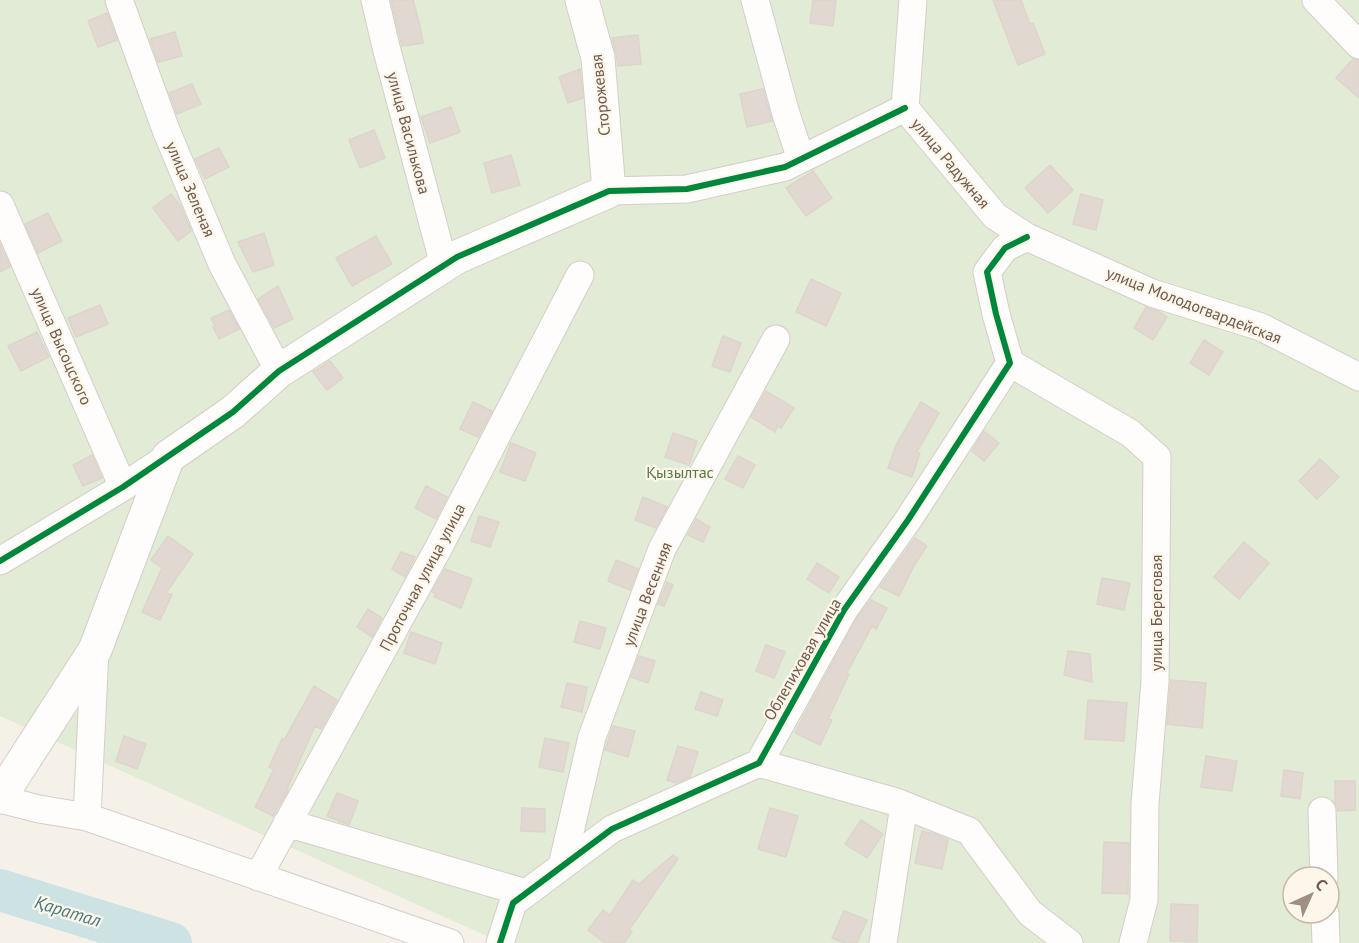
<svg xmlns="http://www.w3.org/2000/svg" width="1359" height="943" font-family="'PT Sans',sans-serif">
	<style>
		.green { fill: #e2ebd5; fill-rule: evenodd }
		.lines { fill: none; stroke-linecap: round; stroke-linejoin: round }
		.river { stroke: #cce2e3; stroke-width: 42 }
		.building { fill: #e1d9d1; stroke: #ddd4cc; stroke-width: 1.5 }
		.minor-casing { stroke: #d4cec8; stroke-width: 29 }
		.tertiary-casing { stroke: #d4cec8; stroke-width: 35 }
		.minor { stroke: #fefdfc; stroke-width: 27 }
		.tertiary { stroke: #fefdfc; stroke-width: 33 }
		.cycleway-casing { stroke: #fdf6ea; stroke-width: 10 }
		.cycleway { stroke: #00873e; stroke-width: 6 }
		.labels { text-anchor: middle; dominant-baseline: central; stroke-width: 4.5; stroke-linejoin: round; paint-order: stroke }
		.street-label { font-size: 16px; fill: #70594c; stroke: #fdf6ea }
		.park-label { font-size: 16px; fill: #567a49; stroke: #fdf6ea }
		.water-label { font-size: 18px; font-style: italic; fill: #487781; stroke: #fdf6ea }
	</style>
	<rect width="100%" height="100%" fill="#f5f1e9"/>
	<path class="green" d="M 0,0 L 1359,0 L 1359,943 L 502,943 L 0,716 ZM 1293,877 L 1329,877 L 1329,913 L 1293,913 Z"/>
	<g class="lines">
		<path class="river" d="M 0,890 L 171,943"/>
	</g>
	<path class="building" d="M 391,0 L 413,0 L 420,26 L 423,43 L 402,46 Z
		M 813,0 L 836,0 L 833,26 L 810,23 Z
		M 993,0 L 1021,0 L 1030,24 L 1033,23 L 1045,54 L 1018,65 Z
		M 107,13 L 117,40 L 98,47 L 88,21 Z
		M 175,32 L 182,56 L 158,62 L 150,39 Z
		M 638,35 L 641,64 L 618,66 L 616,53 L 612,38 Z
		M 1353,59 L 1359,60 L 1359,98 L 1336,78 Z
		M 580,69 L 583,98 L 568,103 L 559,77 Z
		M 192,84 L 201,104 L 177,114 L 169,93 Z
		M 763,89 L 772,121 L 747,127 L 740,94 Z
		M 451,107 L 460,132 L 430,143 L 421,117 Z
		M 374,130 L 385,158 L 360,168 L 349,140 Z
		M 219,148 L 229,167 L 205,179 L 195,159 Z
		M 511,155 L 520,185 L 492,193 L 484,163 Z
		M 1050,165 L 1073,190 L 1048,213 L 1025,188 Z
		M 813,171 L 832,198 L 806,216 L 786,188 Z
		M 171,194 L 181,207 L 191,231 L 178,241 L 153,208 Z
		M 1081,194 L 1103,200 L 1096,230 L 1073,224 Z
		M 48,213 L 62,241 L 38,253 L 25,224 Z
		M 264,233 L 274,265 L 253,272 L 238,242 Z
		M 376,236 L 392,264 L 352,286 L 336,258 Z
		M 0,244 L 10,267 L 0,272 Z
		M 811,279 L 841,293 L 826,326 L 796,312 Z
		M 278,286 L 293,319 L 274,328 L 258,299 Z
		M 100,305 L 108,324 L 76,337 L 68,318 Z
		M 1146,307 L 1158,311 L 1167,317 L 1153,340 L 1134,328 Z
		M 229,310 L 239,329 L 219,339 L 213,327 L 215,326 L 211,318 Z
		M 37,332 L 49,357 L 21,371 L 8,346 Z
		M 723,336 L 741,343 L 730,372 L 712,366 Z
		M 1204,340 L 1223,352 L 1209,375 L 1190,363 Z
		M 330,361 L 343,378 L 327,390 L 313,372 Z
		M 766,391 L 794,408 L 781,428 L 777,426 L 775,432 L 751,417 Z
		M 473,402 L 492,411 L 478,437 L 460,429 Z
		M 921,402 L 939,413 L 917,452 L 920,453 L 912,477 L 888,468 L 896,445 Z
		M 984,431 L 999,443 L 984,461 L 972,451 Z
		M 673,433 L 697,441 L 689,465 L 665,457 Z
		M 511,443 L 536,453 L 525,481 L 500,472 Z
		M 92,455 L 102,478 L 83,486 L 73,465 Z
		M 738,456 L 755,465 L 743,488 L 725,479 Z
		M 1320,459 L 1339,477 L 1317,499 L 1299,481 Z
		M 426,486 L 447,497 L 436,519 L 415,508 Z
		M 643,497 L 667,507 L 656,528 L 635,520 Z
		M 479,516 L 499,522 L 490,547 L 471,541 Z
		M 696,519 L 710,527 L 703,542 L 688,535 Z
		M 168,536 L 193,554 L 166,593 L 172,595 L 160,620 L 142,612 L 162,568 L 151,560 Z
		M 915,538 L 927,546 L 915,564 L 899,596 L 880,587 Z
		M 1244,542 L 1269,563 L 1239,599 L 1214,577 Z
		M 401,552 L 415,557 L 405,577 L 392,569 Z
		M 616,560 L 638,569 L 630,590 L 608,581 Z
		M 817,563 L 839,577 L 829,593 L 807,579 Z
		M 445,569 L 472,579 L 461,608 L 434,597 L 436,594 L 432,592 Z
		M 1102,578 L 1130,583 L 1124,610 L 1097,604 Z
		M 667,582 L 673,585 L 664,606 L 658,604 Z
		M 871,600 L 887,608 L 876,629 L 872,626 L 847,673 L 849,674 L 828,719 L 832,720 L 820,745 L 795,733 L 804,715 L 857,618 Z
		M 368,609 L 382,618 L 372,637 L 357,627 Z
		M 580,621 L 606,628 L 600,649 L 574,642 Z
		M 411,632 L 442,643 L 435,664 L 404,653 Z
		M 766,645 L 785,652 L 774,678 L 756,671 Z
		M 1068,651 L 1090,654 L 1092,682 L 1064,675 Z
		M 639,656 L 655,661 L 648,683 L 631,677 Z
		M 1171,680 L 1206,683 L 1202,728 L 1167,724 Z
		M 567,683 L 587,687 L 582,712 L 561,707 Z
		M 314,686 L 337,700 L 321,729 L 315,726 L 287,789 L 288,790 L 273,816 L 255,807 L 274,769 L 269,767 L 282,739 L 284,740 Z
		M 701,692 L 723,700 L 717,716 L 695,709 Z
		M 1088,700 L 1127,703 L 1124,741 L 1085,739 Z
		M 613,726 L 635,731 L 628,757 L 605,750 Z
		M 124,736 L 146,744 L 137,769 L 116,761 Z
		M 545,738 L 569,743 L 563,772 L 539,767 Z
		M 678,746 L 698,752 L 690,777 L 676,783 L 667,780 Z
		M 1206,756 L 1237,761 L 1232,791 L 1201,787 Z
		M 1284,770 L 1303,773 L 1300,799 L 1281,796 Z
		M 1335,781 L 1355,781 L 1355,810 L 1338,811 L 1335,803 Z
		M 337,793 L 358,801 L 349,825 L 327,816 Z
		M 522,808 L 545,809 L 545,832 L 521,831 Z
		M 770,808 L 798,816 L 786,857 L 758,849 Z
		M 861,820 L 883,834 L 867,858 L 845,844 Z
		M 922,831 L 934,834 L 948,840 L 942,869 L 915,863 Z
		M 1104,842 L 1129,843 L 1128,894 L 1102,893 Z
		M 673,855 L 678,859 L 629,930 L 632,932 L 624,943 L 605,943 L 588,930 L 603,910 L 610,915 L 633,880 L 639,884 Z
		M 1171,904 L 1198,905 L 1197,942 L 1170,941 Z
		M 844,911 L 867,920 L 857,943 L 844,943 L 832,938 Z"/>
	<g class="lines">
		<defs>
			<path id="minor" d="M 119,0 L 166,130 L 222,264 L 279,371
				M 375,0 L 386,47 L 444,265
				M 755,0 L 786,114 L 801,159
				M 913,0 L 905,108 L 995,216 L 1027,237 L 1152,293 L 1261,327 L 1359,377
				M 1316,0 L 1359,45
				M 609,191 L 687,189 L 785,167 L 905,108
				M 0,205 L 123,487
				M 1010,363 L 1130,433 L 1157,457 L 1155,681 L 1145,804 L 1144,900 L 1133,943
				M 0,561 L 123,487 L 168,457
				M 759,763 L 896,802 L 969,831 L 1030,913 L 1069,943
				M 0,799 L 39,809 L 87,817 L 450,943
				M 1322,811 L 1324,877
				M 87,817 L 95,650
				M 287,823 L 526,893
				M 562,866 L 592,737 L 662,549 L 776,339
				M 258,877 L 439,547 L 580,275
				M 1325,913 L 1326,943
				M 500,943 L 513,903 L 612,829 L 759,763 L 844,610 L 908,520 L 1010,363 L 996,314 L 987,272 L 1005,248 L 1027,237
				M 883,943 L 904,805"/>
			<path id="tertiary" d="M 0,797 L 95,650 L 168,457 L 233,412 L 279,371 L 457,257 L 609,191 L 598,58 L 582,0"/>
		</defs>
		<use href="#minor" class="minor-casing"/>
		<use href="#tertiary" class="tertiary-casing"/>
		<use href="#minor" class="minor"/>
		<use href="#tertiary" class="tertiary"/>
		<defs>
			<path id="cycleway" d="M 0,561 L 123,487 L 233,412 L 279,371 L 457,257 L 609,191 L 687,189 L 785,167 L 905,108
				M 500,943 L 513,903 L 612,829 L 759,763 L 844,610 L 908,520 L 1010,363 L 996,314 L 987,272 L 1005,248 L 1027,237"/>
		</defs>
		<use href="#cycleway" class="cycleway-casing"/>
		<use href="#cycleway" class="cycleway"/>
	</g>
	<g class="labels">
		<g class="street-label">
			<text transform="translate(600 95) rotate(-96)">Сторожевая</text>
			<text transform="translate(409 133) rotate(75)">улица Василькова</text>
			<text transform="translate(951 163) rotate(50)">улица Радужная</text>
			<text transform="translate(191 189) rotate(67)">улица Зеленая</text>
			<text transform="translate(1194 305) rotate(21)">улица Молодогвардейская</text>
			<text transform="translate(62 346) rotate(66)">улица Высоцского</text>
			<text transform="translate(422 577) rotate(-62)">Проточная улица улица</text>
			<text transform="translate(647 594) rotate(-69)">улица Весенняя</text>
			<text transform="translate(1156 613) rotate(-90)">улица Береговая</text>
			<text transform="translate(802 659) rotate(-60)">Облепиховая улица</text>
		</g>
		<g class="park-label">
			<text x="680" y="472">Қызылтас</text>
		</g>
		<g class="water-label">
			<text transform="translate(68 911) rotate(17)">Қаратал</text>
		</g>
	</g>
	<g transform="translate(1311 895) rotate(45)"><circle r="28" fill="#fdf6ea" stroke="#c5b7ab" stroke-width="1.5"/>
	<path d="M0-4.5L10 22L0 15L-10 22Z" fill="#9f8e83"/>
	<text y="-9" font-size="16" font-weight="bold" text-anchor="middle" fill="#70594c">С</text>
	</g>
</svg>
